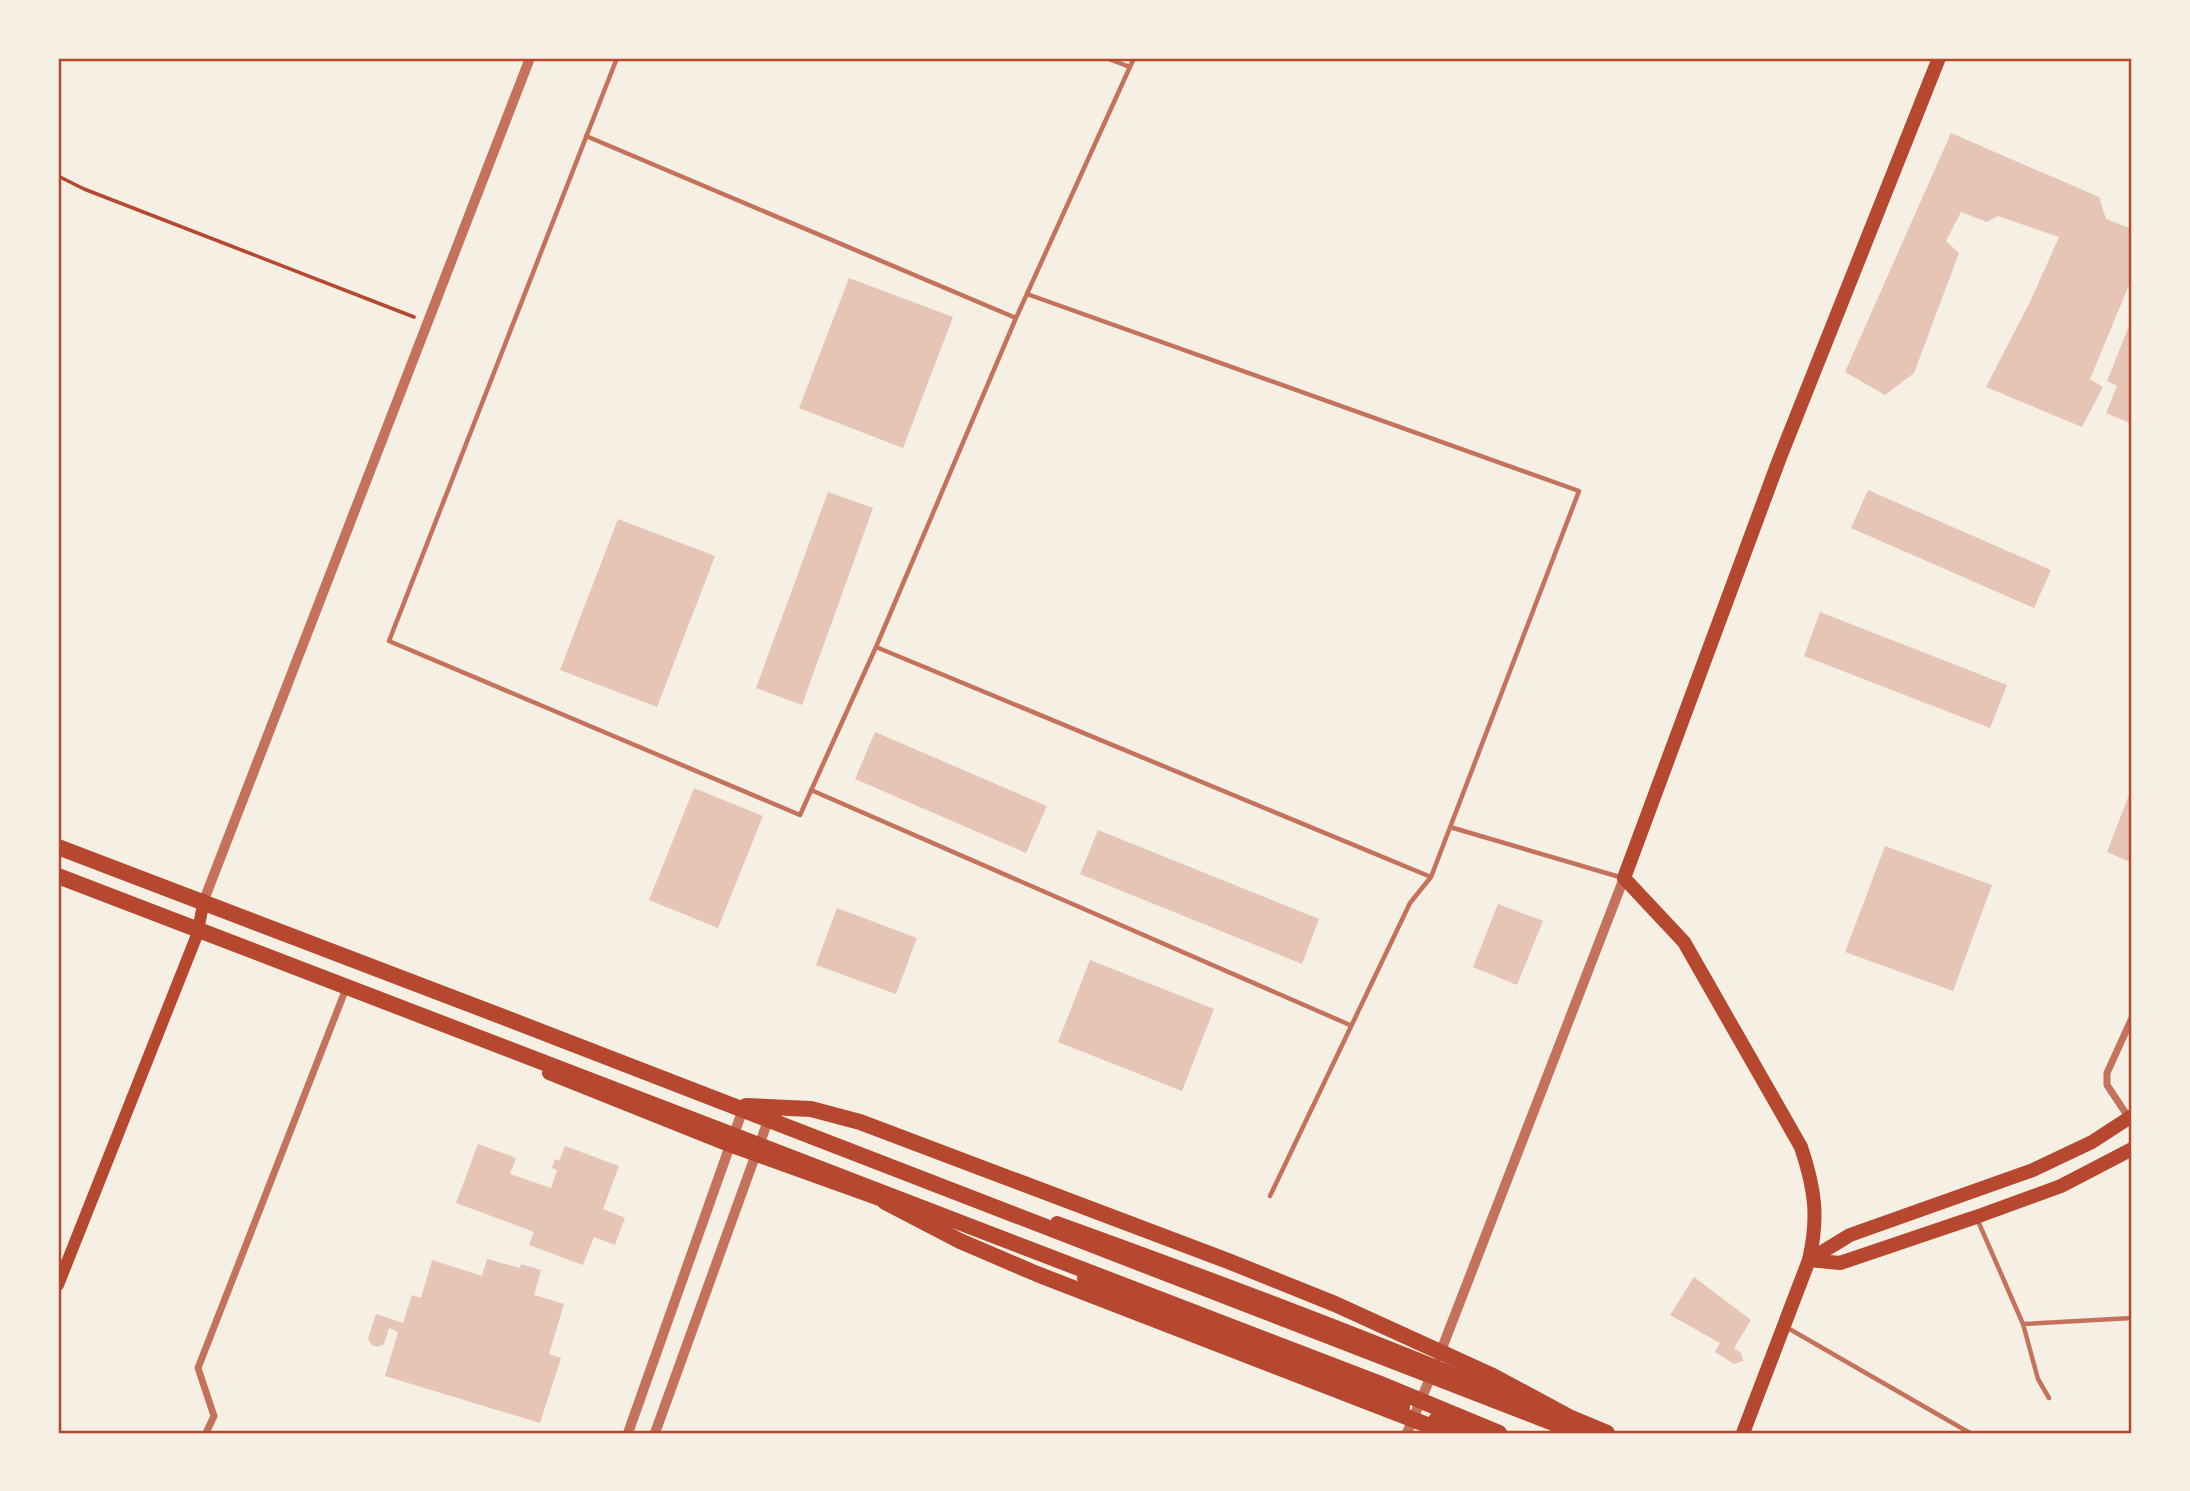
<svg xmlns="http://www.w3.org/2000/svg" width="2190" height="1491" font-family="'DM Sans',sans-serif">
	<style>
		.building { fill: #e6c5b7 }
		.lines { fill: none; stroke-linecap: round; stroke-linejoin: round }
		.path { stroke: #b5482f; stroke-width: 3.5 }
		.service { stroke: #c5725c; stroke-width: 4.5 }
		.minor { stroke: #c5725c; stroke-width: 7 }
		.tertiary { stroke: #c5725c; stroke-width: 10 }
		.secondary { stroke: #b5482f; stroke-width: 12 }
		.primary { stroke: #b5482f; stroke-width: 14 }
		.trunk { stroke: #b5482f; stroke-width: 14 }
		.motorway { stroke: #b5482f; stroke-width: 16 }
		.neatline { fill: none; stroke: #b5482f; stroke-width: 2.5 }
	</style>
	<rect width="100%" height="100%" fill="#f6efe4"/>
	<path class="building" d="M 1951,133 L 2099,197 L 2106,219 L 2132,229 L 2132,278 L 2090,379 L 2103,387 L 2082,427 L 1986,387 L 2031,300 L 2059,237 L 1998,216 L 1987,222 L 1961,212 L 1946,241 L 1959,253 L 1914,373 L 1885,395 L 1845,372 Z
		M 849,278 L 953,317 L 903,448 L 799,408 Z
		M 2132,318 L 2132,424 L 2106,413 L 2117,386 L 2107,381 Z
		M 1868,490 L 2051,570 L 2034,608 L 1851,528 Z
		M 828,492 L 873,508 L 802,705 L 756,688 Z
		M 618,519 L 715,556 L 657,707 L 560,670 Z
		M 1820,612 L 2007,685 L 1990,728 L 1804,656 Z
		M 875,732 L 1047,806 L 1026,853 L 855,779 Z
		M 2132,787 L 2132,863 L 2107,852 Z
		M 694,788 L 763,816 L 718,928 L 649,900 Z
		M 1098,830 L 1319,919 L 1302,964 L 1080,874 Z
		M 1885,846 L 1992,885 L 1953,991 L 1845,952 Z
		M 1498,904 L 1543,921 L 1517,985 L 1473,967 Z
		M 837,908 L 917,938 L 896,994 L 816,965 Z
		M 1090,960 L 1214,1009 L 1182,1091 L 1058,1042 Z
		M 478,1144 L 516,1158 L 510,1174 L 551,1188 L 557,1170 L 552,1168 L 555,1159 L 559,1161 L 565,1146 L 619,1166 L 603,1209 L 625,1218 L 615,1245 L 594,1237 L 583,1265 L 529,1245 L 534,1232 L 456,1203 Z
		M 487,1259 L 520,1268 L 521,1264 L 541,1270 L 534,1295 L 564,1304 L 549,1354 L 561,1358 L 540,1423 L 385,1376 L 398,1332 L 389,1328 L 384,1344 L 377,1347 L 372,1345 L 368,1339 L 376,1314 L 403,1323 L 412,1295 L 421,1298 L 432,1260 L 482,1276 Z
		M 1694,1277 L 1751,1320 L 1734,1348 L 1741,1353 L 1743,1361 L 1734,1364 L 1715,1352 L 1720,1343 L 1670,1315 Z"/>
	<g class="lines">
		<path class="path" d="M 58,176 L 84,189 L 414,317"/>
		<path class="service" d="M 617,58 L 389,641 L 800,815 L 876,647 L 1016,318 L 1134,58
			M 1106,58 L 1130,67
			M 586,136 L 1016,318
			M 1027,294 L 1579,491 L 1431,877 L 1410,903 L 1270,1196
			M 876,647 L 1431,877
			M 811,790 L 1350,1025
			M 1450,827 L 1623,878
			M 1978,1221 L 2023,1324 L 2038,1379 L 2049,1398
			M 2023,1324 L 2132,1318
			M 1786,1327 L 1970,1433"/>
		<path class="minor" d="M 2129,1118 L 2107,1085 L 2107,1073 L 2132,1018
			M 206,1433 L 214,1416 L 198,1368 L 345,991"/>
		<path class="tertiary" d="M 204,900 L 530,58
			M 1439,1356 L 1624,878
			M 628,1433 L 744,1106
			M 655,1433 L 770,1115
			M 1407,1433 L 1433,1371"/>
		<path class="secondary" d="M 58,1285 L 197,935 L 204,900"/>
		<path class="primary" d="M 549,1073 L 729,1145 L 896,1205
			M 1057,1223 C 1218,1281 1377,1341 1535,1408
			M 1809,1260 L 1850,1235 L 2033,1170 L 2092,1142 L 2132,1116
			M 1809,1260 L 1840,1263 L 1976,1217 L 2061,1186 L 2132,1149
			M 1084,1278 L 1403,1407
			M 1435,1420 L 1469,1433"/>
		<path class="trunk" d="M 1743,1433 L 1809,1260 C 1819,1217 1815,1189 1801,1147 L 1684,942 L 1624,878 L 1779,460 L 1939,58"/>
		<path class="motorway" d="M 58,847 L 511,1020 L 1579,1433
			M 58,876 L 1378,1383 L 1499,1433
			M 746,1106 L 811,1109 L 860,1122 L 1228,1261 L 1335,1304 L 1493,1376 L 1571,1418 L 1607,1433
			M 885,1202 L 960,1241 L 1037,1274 L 1448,1433"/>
	</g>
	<rect width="2190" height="1491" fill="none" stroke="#f6efe4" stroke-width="119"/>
	<rect x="60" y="60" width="2070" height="1372" class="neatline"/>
</svg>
